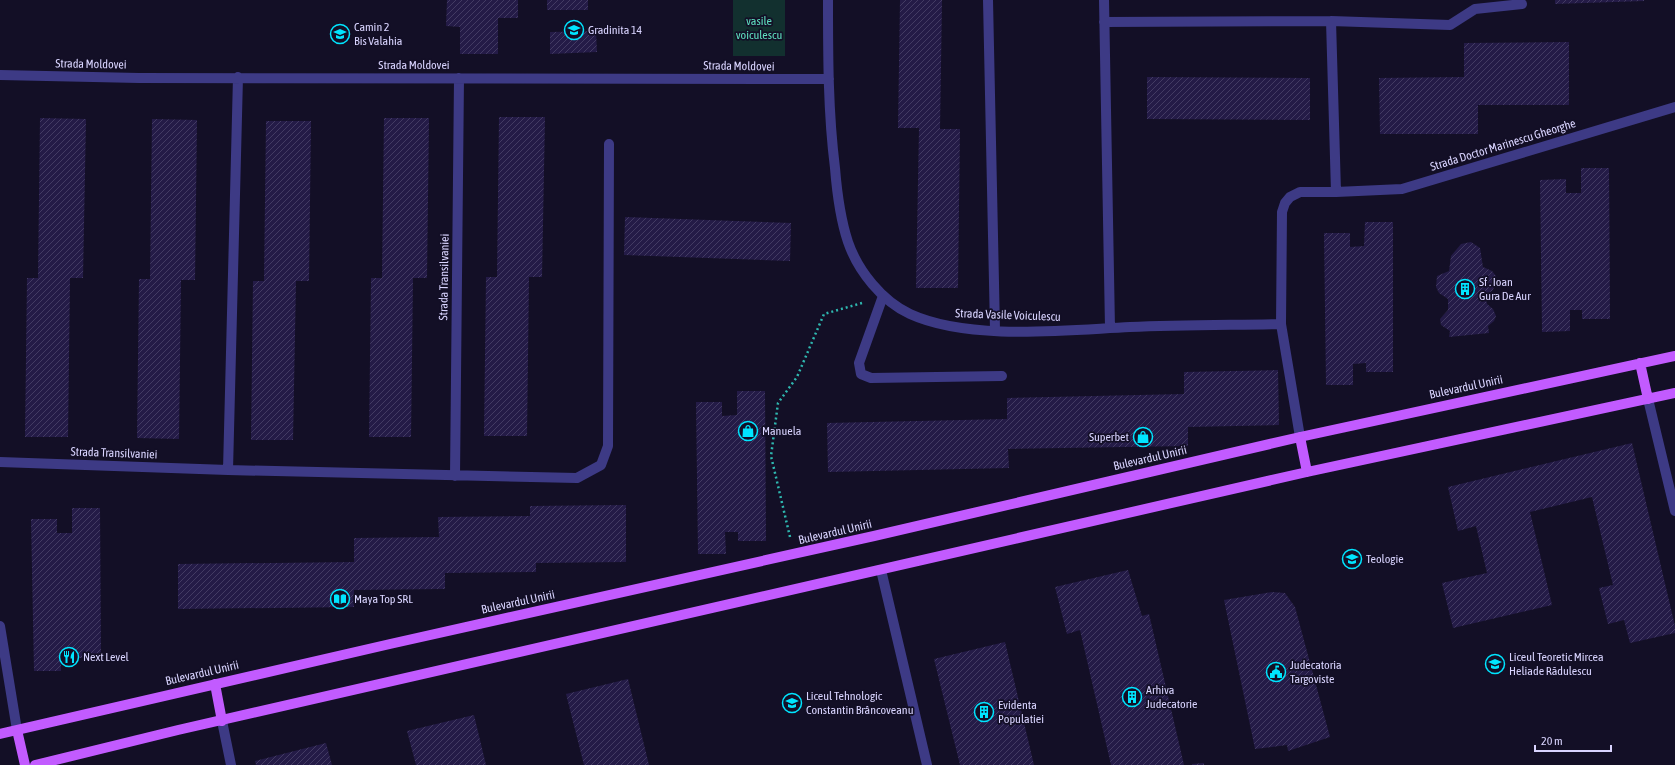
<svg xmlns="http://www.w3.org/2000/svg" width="1675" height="765" font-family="'Asap Condensed',sans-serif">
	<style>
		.park { fill: #12302f }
		.building { fill: url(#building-hatch) }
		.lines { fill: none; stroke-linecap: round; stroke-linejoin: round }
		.path { stroke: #2fb8b0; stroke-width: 2.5; stroke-dasharray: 2 3; stroke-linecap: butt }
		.minor { stroke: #3d3a85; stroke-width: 10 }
		.major { stroke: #c25bff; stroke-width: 10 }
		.labels { text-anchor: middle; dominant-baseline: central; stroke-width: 3.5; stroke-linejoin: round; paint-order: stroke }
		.park-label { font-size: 12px; fill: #5fe0c0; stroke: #130f26 }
		.poi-label { font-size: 12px; fill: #d9d4ff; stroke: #130f26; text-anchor: start }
		.street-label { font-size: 12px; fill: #d9d4ff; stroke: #130f26 }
	</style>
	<defs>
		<pattern id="building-hatch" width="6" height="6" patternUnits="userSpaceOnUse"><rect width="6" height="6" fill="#241b47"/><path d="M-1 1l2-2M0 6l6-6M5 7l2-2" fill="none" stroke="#433b63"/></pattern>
	</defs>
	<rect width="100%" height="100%" fill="#130f26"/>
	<path class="park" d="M 733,0 L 785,0 L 785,56 L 733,56 Z"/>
	<path class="building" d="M 447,0 L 518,0 L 518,18 L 498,18 L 498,54 L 460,54 L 460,27 L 446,26 Z
		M 547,0 L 588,0 L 588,10 L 547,10 Z
		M 900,0 L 942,0 L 940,129 L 960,129 L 958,288 L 916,288 L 919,128 L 898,128 Z
		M 1555,0 L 1644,0 L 1644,1 L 1555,4 Z
		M 596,31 L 597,52 L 550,54 L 550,32 Z
		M 1569,42 L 1569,105 L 1478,105 L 1478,134 L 1380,134 L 1379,78 L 1464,77 L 1464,43 Z
		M 1147,77 L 1310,78 L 1310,120 L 1147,119 Z
		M 499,117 L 545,117 L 542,277 L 529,277 L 527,436 L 484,436 L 486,277 L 497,277 Z
		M 40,118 L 86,119 L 83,278 L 70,278 L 68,437 L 25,437 L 27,278 L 38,278 Z
		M 384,118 L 429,118 L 427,278 L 413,278 L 411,437 L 369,437 L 371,278 L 382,278 Z
		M 152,119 L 197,120 L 195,280 L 181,280 L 179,439 L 137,438 L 139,279 L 150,279 Z
		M 266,121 L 311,121 L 309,281 L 296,281 L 293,440 L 251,440 L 253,281 L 264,281 Z
		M 1581,168 L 1609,168 L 1610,319 L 1582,319 L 1582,310 L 1570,310 L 1570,331 L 1542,332 L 1540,180 L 1566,179 L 1566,193 L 1581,193 Z
		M 625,217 L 791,223 L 790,261 L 624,255 Z
		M 1365,222 L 1393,222 L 1393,372 L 1366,372 L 1366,363 L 1353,364 L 1353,385 L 1326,385 L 1324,233 L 1350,233 L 1350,247 L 1364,246 Z
		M 1471,242 L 1480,248 L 1483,267 L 1492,271 L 1496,276 L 1496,284 L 1492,291 L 1486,294 L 1487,304 L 1493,309 L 1496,316 L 1494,321 L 1488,326 L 1489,333 L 1449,337 L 1450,331 L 1441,325 L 1440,319 L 1448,310 L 1448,299 L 1439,293 L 1436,287 L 1437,276 L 1449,271 L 1451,256 L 1461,244 Z
		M 1278,370 L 1279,425 L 1188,427 L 1188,446 L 1008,449 L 1009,468 L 828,472 L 827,423 L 1007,419 L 1007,398 L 1184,394 L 1184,372 Z
		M 737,391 L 765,391 L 766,541 L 738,541 L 738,532 L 725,532 L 726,554 L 698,554 L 696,402 L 722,402 L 722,416 L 737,415 Z
		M 1632,443 L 1675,626 L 1675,633 L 1630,643 L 1624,620 L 1608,624 L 1599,588 L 1613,585 L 1592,497 L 1530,512 L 1552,605 L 1453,628 L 1442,583 L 1487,573 L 1476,526 L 1458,531 L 1448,487 Z
		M 626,505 L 626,562 L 536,563 L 536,572 L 445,573 L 445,589 L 354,590 L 354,607 L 178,609 L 178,564 L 354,562 L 354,538 L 439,537 L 438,517 L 530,516 L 530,506 Z
		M 72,508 L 100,508 L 101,658 L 73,658 L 73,649 L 61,650 L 61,671 L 34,671 L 31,519 L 57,519 L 57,533 L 72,533 Z
		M 1128,570 L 1142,616 L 1149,614 L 1184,765 L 1111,765 L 1080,630 L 1067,634 L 1055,587 Z
		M 1272,592 L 1285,593 L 1295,607 L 1330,737 L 1288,751 L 1287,745 L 1255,749 L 1224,600 Z
		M 1005,642 L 1034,765 L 960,765 L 934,659 Z
		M 628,679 L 649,765 L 584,765 L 566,694 Z
		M 474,715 L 486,765 L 416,765 L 407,731 Z
		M 326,743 L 332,765 L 256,765 L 255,761 Z
		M 1204,763 L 1204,765 L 1192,765 L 1192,764 Z"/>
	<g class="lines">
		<path class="path" d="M 790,537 L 771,456 L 778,403 L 797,377 L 824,314 L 862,303"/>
		<path class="minor" d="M 828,0 C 828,56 828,112 835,168 C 837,193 840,218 848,242 C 858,271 882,301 910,314 C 969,341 1066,330 1130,327 C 1180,325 1231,325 1281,324
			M 988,0 L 995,330
			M 1104,0 L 1110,328
			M 1331,21 L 1336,192
			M 1104,22 L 1331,21 L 1450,25 L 1475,9 L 1522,4
			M 0,75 L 139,78 L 829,79
			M 883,296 L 859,363 L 861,374 L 871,378 L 1002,376
			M 1648,399 L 1675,511
			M 1300,437 L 1281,324 L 1282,212 L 1285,203 L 1290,197 L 1300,192 L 1336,192 L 1402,189 L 1675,107
			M 0,462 L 228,470 L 577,478 L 601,465 L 608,446 L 609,144
			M 228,470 L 238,77
			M 455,476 L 459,78
			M 881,570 L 927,765
			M 0,626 L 17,730
			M 222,721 L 231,765"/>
		<path class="major" d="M 1640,363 L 1648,399
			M 1300,437 L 1307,472
			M 215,684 L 222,721
			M 17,730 L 25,765
			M 0,734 L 390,644 L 874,536 L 1300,437 L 1675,356
			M 35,765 L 178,730 L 1307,472 L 1675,393"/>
	</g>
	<defs>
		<symbol id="school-ring" viewBox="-11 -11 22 22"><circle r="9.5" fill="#130f26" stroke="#00e5ff" stroke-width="1.5"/><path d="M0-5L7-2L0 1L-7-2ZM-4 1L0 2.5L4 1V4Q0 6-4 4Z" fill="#00e5ff"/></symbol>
		<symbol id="building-ring" viewBox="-11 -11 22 22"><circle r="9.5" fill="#130f26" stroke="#00e5ff" stroke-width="1.5"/><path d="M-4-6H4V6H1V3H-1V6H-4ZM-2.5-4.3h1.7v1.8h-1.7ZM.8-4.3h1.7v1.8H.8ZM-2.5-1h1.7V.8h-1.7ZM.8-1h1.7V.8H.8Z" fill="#00e5ff"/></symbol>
		<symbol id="shop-ring" viewBox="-11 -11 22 22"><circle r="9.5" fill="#130f26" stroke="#00e5ff" stroke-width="1.5"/><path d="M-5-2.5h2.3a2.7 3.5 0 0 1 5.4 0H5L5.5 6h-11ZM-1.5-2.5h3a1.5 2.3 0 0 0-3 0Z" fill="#00e5ff"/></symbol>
		<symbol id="library-ring" viewBox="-11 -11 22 22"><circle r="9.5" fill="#130f26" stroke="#00e5ff" stroke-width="1.5"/><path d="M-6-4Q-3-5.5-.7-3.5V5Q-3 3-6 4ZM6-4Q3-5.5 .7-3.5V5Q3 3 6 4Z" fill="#00e5ff"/></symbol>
		<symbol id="restaurant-ring" viewBox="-11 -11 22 22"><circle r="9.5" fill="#130f26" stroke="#00e5ff" stroke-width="1.5"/><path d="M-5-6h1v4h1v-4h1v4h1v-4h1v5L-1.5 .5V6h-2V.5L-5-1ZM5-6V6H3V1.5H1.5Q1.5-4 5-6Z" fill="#00e5ff"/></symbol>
		<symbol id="civic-ring" viewBox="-11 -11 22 22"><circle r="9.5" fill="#130f26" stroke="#00e5ff" stroke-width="1.5"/><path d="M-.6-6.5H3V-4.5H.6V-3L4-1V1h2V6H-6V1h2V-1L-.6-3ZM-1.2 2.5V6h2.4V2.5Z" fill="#00e5ff"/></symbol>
	</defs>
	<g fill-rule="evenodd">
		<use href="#school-ring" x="563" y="19" width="22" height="22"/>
		<use href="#school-ring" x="329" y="23" width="22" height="22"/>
		<use href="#building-ring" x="1454" y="278" width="22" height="22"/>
		<use href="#shop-ring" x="737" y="420" width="22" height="22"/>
		<use href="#shop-ring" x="1132" y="426" width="22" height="22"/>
		<use href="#school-ring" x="1341" y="548" width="22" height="22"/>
		<use href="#library-ring" x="329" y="588" width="22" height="22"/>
		<use href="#restaurant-ring" x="58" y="646" width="22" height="22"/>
		<use href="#school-ring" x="1484" y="653" width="22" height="22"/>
		<use href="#civic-ring" x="1265" y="661" width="22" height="22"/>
		<use href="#building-ring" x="1121" y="686" width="22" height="22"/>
		<use href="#school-ring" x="781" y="692" width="22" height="22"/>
		<use href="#building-ring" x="973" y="701" width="22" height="22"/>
	</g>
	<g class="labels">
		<g class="park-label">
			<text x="759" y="21">vasile<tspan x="759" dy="14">voiculescu</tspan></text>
		</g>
		<g class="poi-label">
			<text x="354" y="27">Camin 2<tspan x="354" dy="14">Bis Valahia</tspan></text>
			<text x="588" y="30">Gradinita 14</text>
			<text x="1479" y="282">Sf . Ioan<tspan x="1479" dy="14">Gura De Aur</tspan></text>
			<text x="762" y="431">Manuela</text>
			<text x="1129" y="437" text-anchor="end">Superbet</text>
			<text x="1366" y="559">Teologie</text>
			<text x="354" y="599">Maya Top SRL</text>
			<text x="83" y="657">Next Level</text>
			<text x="1509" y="657">Liceul Teoretic Mircea<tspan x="1509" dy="14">Heliade Rădulescu</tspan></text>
			<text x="1290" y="665">Judecatoria<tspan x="1290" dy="14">Targoviste</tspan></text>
			<text x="1146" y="690">Arhiva<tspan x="1146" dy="14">Judecatorie</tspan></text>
			<text x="806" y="696">Liceul Tehnologic<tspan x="806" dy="14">Constantin Brâncoveanu</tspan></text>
			<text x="998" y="705">Evidenta<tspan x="998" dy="14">Populatiei</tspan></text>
		</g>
		<g class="street-label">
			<text transform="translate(91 64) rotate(1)">Strada Moldovei</text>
			<text x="414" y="65">Strada Moldovei</text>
			<text transform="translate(739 66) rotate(1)">Strada Moldovei</text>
			<text transform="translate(1503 145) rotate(-17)">Strada Doctor Marinescu Gheorghe</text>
			<text transform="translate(444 277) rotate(-89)">Strada Transilvaniei</text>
			<text transform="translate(1008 315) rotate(2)">Strada Vasile Voiculescu</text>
			<text transform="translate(1466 387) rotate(-12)">Bulevardul Unirii</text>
			<text transform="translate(114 453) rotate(2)">Strada Transilvaniei</text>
			<text transform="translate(1150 458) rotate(-13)">Bulevardul Unirii</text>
			<text transform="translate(835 532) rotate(-13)">Bulevardul Unirii</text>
			<text transform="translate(518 602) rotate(-12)">Bulevardul Unirii</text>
			<text transform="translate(202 673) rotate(-13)">Bulevardul Unirii</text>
		</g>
	</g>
	<path d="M1535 745v6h76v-6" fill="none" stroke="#d9d4ff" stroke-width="2"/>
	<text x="1541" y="745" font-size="12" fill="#d9d4ff" stroke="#130f26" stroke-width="3" paint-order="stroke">20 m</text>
</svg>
